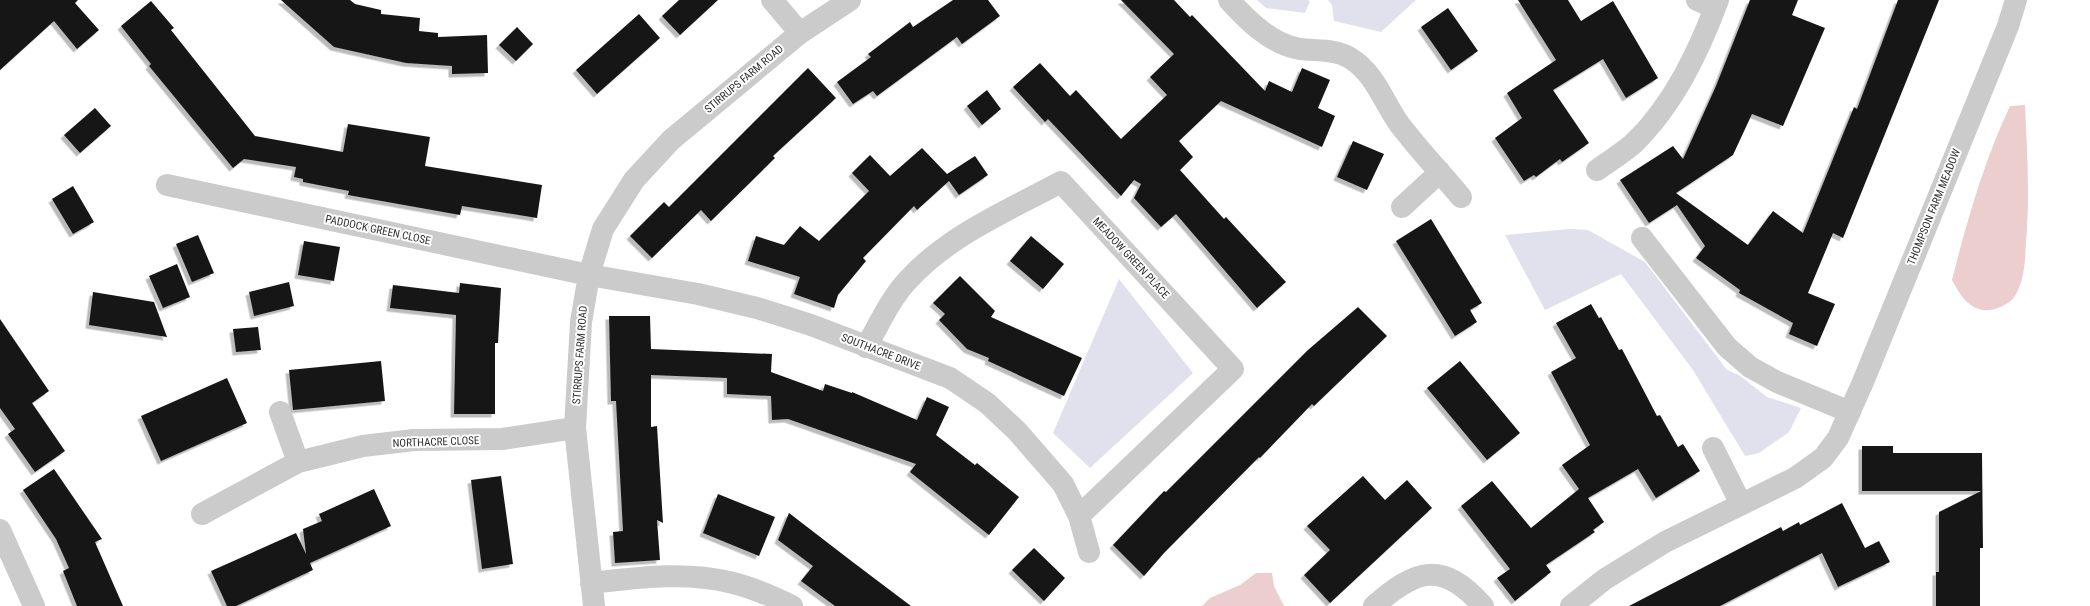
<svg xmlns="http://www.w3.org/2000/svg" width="2090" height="606" font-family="'Roboto Condensed',sans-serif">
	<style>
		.green { fill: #e1e0ed }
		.water { fill: #eccece }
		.building { fill: #181818; filter: url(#shadow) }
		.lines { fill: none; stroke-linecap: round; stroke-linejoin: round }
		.minor { stroke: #cbcbcb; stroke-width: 22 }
		.labels { text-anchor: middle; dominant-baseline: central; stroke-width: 4; stroke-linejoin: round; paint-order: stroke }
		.street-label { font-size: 11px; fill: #313131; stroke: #fff }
	</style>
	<defs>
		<filter id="shadow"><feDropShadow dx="-3.5" dy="3.5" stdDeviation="0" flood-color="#0004"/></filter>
	</defs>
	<rect width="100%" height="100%" fill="#fff"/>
	<path class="green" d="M 1257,0 L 1307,0 L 1310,1 L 1305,13 L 1266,8 Z
		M 1328,0 L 1416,0 L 1381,32 L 1334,21 L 1332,5 Z
		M 1569,229 L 1588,230 L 1645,262 L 1727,370 L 1739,375 L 1767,397 L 1801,408 L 1789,432 L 1759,453 L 1745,456 L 1693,370 L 1621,274 L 1545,310 L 1505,235 Z
		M 1119,279 L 1193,373 L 1090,468 L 1053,433 Z"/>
	<path class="water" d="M 2025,105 C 2027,151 2030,196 2026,242 C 2025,260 2025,279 2015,296 C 2011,303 1998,309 1990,310 C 1970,312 1960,295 1952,280 C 1967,221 1984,161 2010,106 Z
		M 1256,573 L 1272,573 L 1274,586 L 1284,606 L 1202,606 L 1210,598 L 1240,585 Z"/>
	<path class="building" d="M 0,0 L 78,0 L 75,3 L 99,30 L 77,49 L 54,21 L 0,70 Z
		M 281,0 L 350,0 L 355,4 L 381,10 L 381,14 L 420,18 L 419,31 L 438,33 L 438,37 L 487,35 L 488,73 L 452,74 L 452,66 L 406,63 L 334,47 Z
		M 679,0 L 718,0 L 680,35 L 662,16 Z
		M 953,0 L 988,0 L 1000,16 L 962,44 L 957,37 L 877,96 L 873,91 L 853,104 L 837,82 L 871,57 L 868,54 L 910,22 L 913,27 Z
		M 1121,0 L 1174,0 L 1190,17 L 1192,15 L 1265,91 L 1269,81 L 1292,92 L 1302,68 L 1330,80 L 1318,108 L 1335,116 L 1322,147 L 1221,101 L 1179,141 L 1193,157 L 1180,170 L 1224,219 L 1226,217 L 1286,282 L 1257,308 L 1176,214 L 1161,227 L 1134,198 L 1141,184 L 1134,180 L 1121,196 L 1048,119 L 1045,122 L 1013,87 L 1040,63 L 1070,96 L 1076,90 L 1121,139 L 1167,95 L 1150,77 L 1174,54 Z
		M 1518,0 L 1568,0 L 1581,21 L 1613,1 L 1658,78 L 1626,98 L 1603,59 L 1553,90 L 1589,143 L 1562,162 L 1560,159 L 1536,177 L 1534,175 L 1524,181 L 1495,138 L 1522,118 L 1507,93 L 1556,60 Z
		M 1750,0 L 1798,0 L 1792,15 L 1825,28 L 1783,126 L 1752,114 L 1733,155 L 1676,193 L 1748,245 L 1773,211 L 1803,233 L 1854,107 L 1857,109 L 1898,0 L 1939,0 L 1843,238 L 1833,233 L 1808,293 L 1835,304 L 1817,346 L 1789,334 L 1793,323 L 1739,293 L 1740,290 L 1696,258 L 1705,246 L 1677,205 L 1649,223 L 1620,180 L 1673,146 L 1683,159 L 1716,86 Z
		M 151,1 L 174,28 L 171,30 L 255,136 L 343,152 L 348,124 L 430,137 L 425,166 L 542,185 L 537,218 L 462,206 L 460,215 L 348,195 L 349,191 L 303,182 L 303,179 L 294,177 L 296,167 L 244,159 L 233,168 L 149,66 L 151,64 L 121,26 Z
		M 1448,8 L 1478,51 L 1451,70 L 1421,27 Z
		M 639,14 L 660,38 L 597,94 L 576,70 Z
		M 517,27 L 533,44 L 516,61 L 499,45 Z
		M 808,68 L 836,98 L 773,156 L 775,158 L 711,221 L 701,210 L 652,258 L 630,236 L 664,202 L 669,207 Z
		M 987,90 L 1001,109 L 982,125 L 967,106 Z
		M 95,108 L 111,126 L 80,153 L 64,135 Z
		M 1353,141 L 1384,154 L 1367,190 L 1337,177 Z
		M 922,148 L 947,174 L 975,156 L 988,175 L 959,195 L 949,181 L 917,210 L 914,206 L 863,258 L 866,261 L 838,295 L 834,308 L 794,294 L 800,277 L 748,261 L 756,236 L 784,245 L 800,226 L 819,241 L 869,191 L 852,173 L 870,155 L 890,176 Z
		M 73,186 L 94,222 L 73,234 L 52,199 Z
		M 1431,219 L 1482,303 L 1470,310 L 1477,322 L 1455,336 L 1396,241 Z
		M 198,235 L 214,273 L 192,282 L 176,244 Z
		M 1031,236 L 1064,264 L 1043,289 L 1010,261 Z
		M 304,241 L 340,247 L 334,281 L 298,275 Z
		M 177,264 L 190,297 L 163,308 L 149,276 Z
		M 960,276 L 995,311 L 991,317 L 1082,358 L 1064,396 L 988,361 L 989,358 L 967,349 L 939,320 L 945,314 L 933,303 Z
		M 289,282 L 294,306 L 254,316 L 249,292 Z
		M 460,283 L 501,288 L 498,343 L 495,343 L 495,414 L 454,414 L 456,315 L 390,308 L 393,285 L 459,293 Z
		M 93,292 L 154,302 L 167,337 L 89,325 Z
		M 1591,304 L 1599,318 L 1601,317 L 1619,350 L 1622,349 L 1657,416 L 1660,415 L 1678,447 L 1683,444 L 1700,471 L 1656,498 L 1638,469 L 1588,498 L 1604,522 L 1593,530 L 1595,532 L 1546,565 L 1551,572 L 1515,601 L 1497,578 L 1510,569 L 1461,506 L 1492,481 L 1531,528 L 1579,489 L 1562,465 L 1590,445 L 1551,372 L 1576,358 L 1556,323 Z
		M 1358,307 L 1387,336 L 1314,406 L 1312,404 L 1260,458 L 1259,457 L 1164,553 L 1144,576 L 1113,545 L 1164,491 L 1166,492 L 1308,350 Z
		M 609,316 L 650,316 L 651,349 L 772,354 L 771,372 L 823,391 L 825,384 L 852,393 L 852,392 L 917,420 L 927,397 L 949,407 L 936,435 L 975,465 L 977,463 L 1019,497 L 989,535 L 910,472 L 916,464 L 788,419 L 772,420 L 771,396 L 727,394 L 727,378 L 651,375 L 651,427 L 657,426 L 663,523 L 657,520 L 660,560 L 615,563 L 613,532 L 623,531 L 616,401 L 611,401 Z
		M 0,319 L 49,391 L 32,403 L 65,451 L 35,472 L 8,434 L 15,429 L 0,408 Z
		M 258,327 L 261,350 L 236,352 L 233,329 Z
		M 381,361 L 385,401 L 293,410 L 289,370 Z
		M 1460,361 L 1520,433 L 1487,460 L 1427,388 Z
		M 227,378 L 247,423 L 161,461 L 141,416 Z
		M 1862,446 L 1893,446 L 1893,453 L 1982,453 L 1983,548 L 1980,548 L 1980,606 L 1936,606 L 1936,572 L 1939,572 L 1939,512 L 1981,491 L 1862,491 Z
		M 54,469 L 102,539 L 95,542 L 123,606 L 77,606 L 63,571 L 69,568 L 56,539 L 23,490 Z
		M 501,476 L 513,564 L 482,569 L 471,480 Z
		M 1363,476 L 1385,500 L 1407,480 L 1432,508 L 1330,603 L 1304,575 L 1330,550 L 1307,526 Z
		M 374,489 L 391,526 L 310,563 L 313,570 L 236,606 L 227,606 L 211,571 L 296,533 L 306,554 L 303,529 L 322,521 L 319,514 Z
		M 718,494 L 775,517 L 759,556 L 703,533 Z
		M 1842,503 L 1865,548 L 1879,541 L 1890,562 L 1838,587 L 1822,553 L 1720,606 L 1629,606 L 1781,527 L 1783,531 L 1799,522 L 1800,525 Z
		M 789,513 L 854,563 L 911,606 L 835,606 L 801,581 L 813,566 L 778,540 Z
		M 1034,548 L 1065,578 L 1044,601 L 1012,570 Z"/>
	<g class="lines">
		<path class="minor" d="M 772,0 L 800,33
			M 1229,0 C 1248,21 1271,44 1300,49 C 1316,51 1336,49 1350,58 C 1376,74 1383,102 1400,125 C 1419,150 1441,173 1461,197
			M 1697,0 L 1715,8
			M 1597,170 C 1609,161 1623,153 1634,143 C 1674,104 1699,51 1718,0
			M 167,185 L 589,275 L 698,294 L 757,308 L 811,325 L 950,378 L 987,403 L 1017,431 L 1063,484 L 1079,516 L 1089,552
			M 1402,207 L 1440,172
			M 1642,238 L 1727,347 L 1750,367 L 1777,382 L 1850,412
			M 866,347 C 879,325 890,299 908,280 C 949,235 1009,210 1061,182 L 1233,369 L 1079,516
			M 280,412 L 298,462
			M 1713,448 L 1741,504
			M 202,514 L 298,462 L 363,446 L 414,440 L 502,439 L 575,428
			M 0,530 L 34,606
			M 591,583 C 636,578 684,571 729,582 C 751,587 772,596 792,606
			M 594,606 L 575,428 L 581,322 L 589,275 L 603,229 L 634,180 L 671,140 L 800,33 L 850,0
			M 1374,606 C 1416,569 1442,560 1483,606
			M 1571,606 L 1605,579 L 1665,542 L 1795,478 L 1823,458 L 1838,438 L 1863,382 L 2008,26 L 2016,0"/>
	</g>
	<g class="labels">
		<g class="street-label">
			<text transform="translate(744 79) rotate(-40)">STIRRUPS FARM ROAD</text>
			<text transform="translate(1934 207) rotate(-68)">THOMPSON FARM MEADOW</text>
			<text transform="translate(378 230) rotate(12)">PADDOCK GREEN CLOSE</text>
			<text transform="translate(1131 258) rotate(47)">MEADOW GREEN PLACE</text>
			<text transform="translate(881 352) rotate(21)">SOUTHACRE DRIVE</text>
			<text transform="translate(580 355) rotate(-86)">STIRRUPS FARM ROAD</text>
			<text transform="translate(436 442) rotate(-2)">NORTHACRE CLOSE</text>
		</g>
	</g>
</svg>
